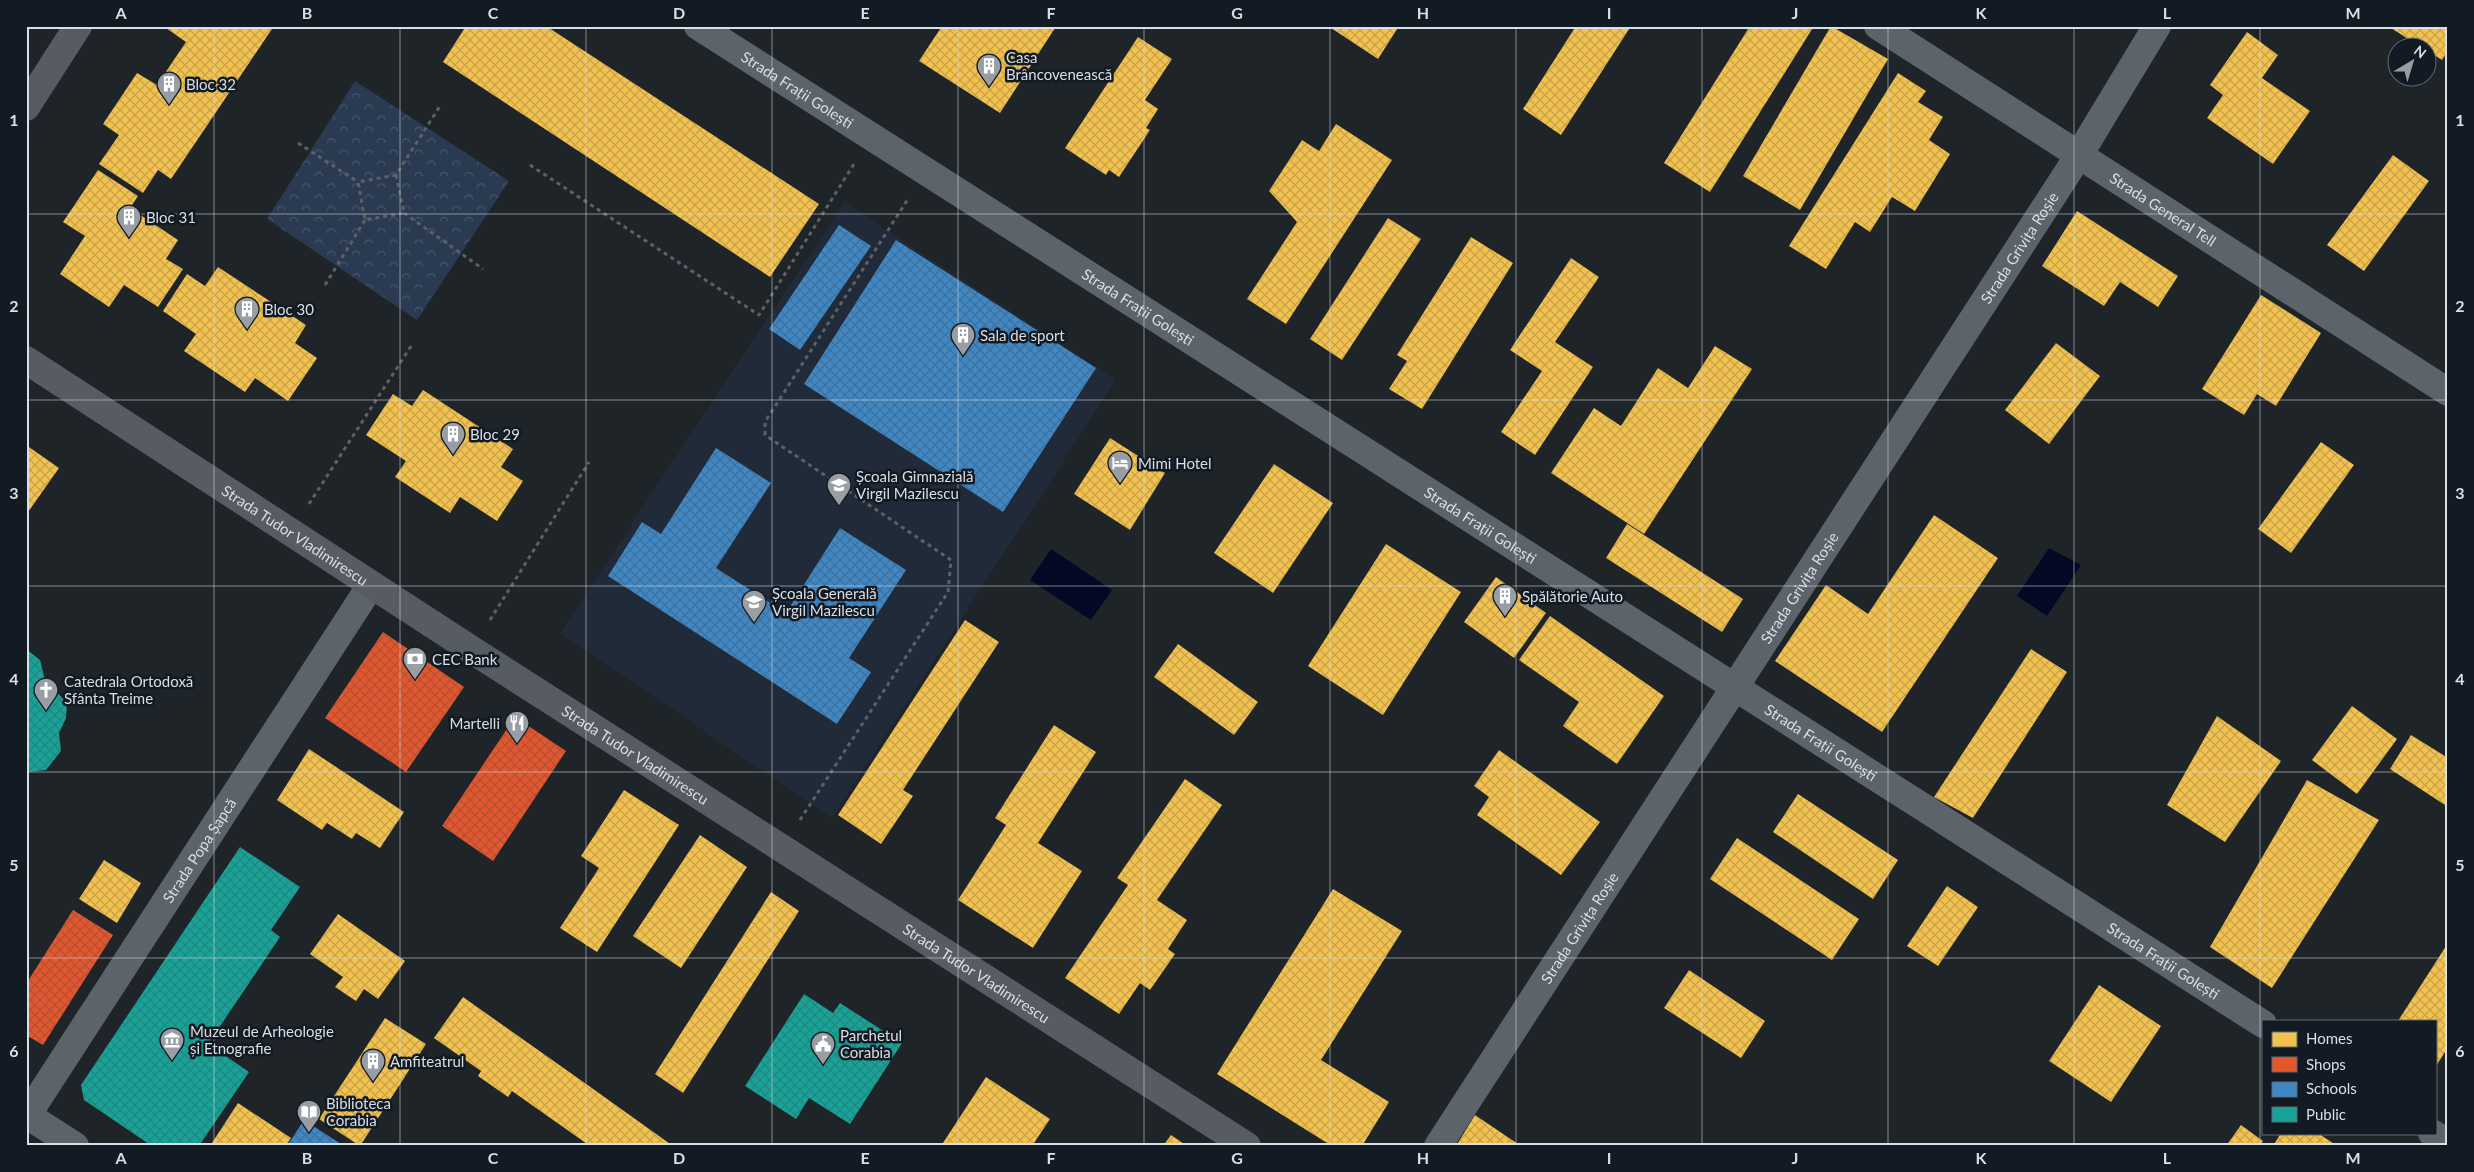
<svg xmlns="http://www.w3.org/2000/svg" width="2474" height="1172" font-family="Lato,sans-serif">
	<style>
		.built { fill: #202a38 }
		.forest { fill: url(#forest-crowns) }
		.water { fill: #030924 }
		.homes { fill: url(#homes-cross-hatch) }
		.shops { fill: url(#shops-cross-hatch) }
		.schools { fill: url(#schools-cross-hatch) }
		.public { fill: url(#public-cross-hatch) }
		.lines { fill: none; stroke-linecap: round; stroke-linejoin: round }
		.path { stroke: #5c6167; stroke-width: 3; stroke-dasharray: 4 4; stroke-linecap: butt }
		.street { stroke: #5d636a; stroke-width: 28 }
		.secondary { stroke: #565b64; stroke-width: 28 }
		.grid { fill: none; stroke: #dadfe6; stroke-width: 1; stroke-opacity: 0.55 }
		.labels { text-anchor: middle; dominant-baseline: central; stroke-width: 5; stroke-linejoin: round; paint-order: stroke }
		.poi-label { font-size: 15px; fill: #dadfe6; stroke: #121a23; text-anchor: start }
		.street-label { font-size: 15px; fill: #dadfe6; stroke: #121a23 }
		.neatline { fill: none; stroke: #dadfe6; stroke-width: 2 }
		.grid-label { font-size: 16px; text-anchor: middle; font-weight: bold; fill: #dadfe6 }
	</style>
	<defs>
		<pattern id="forest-crowns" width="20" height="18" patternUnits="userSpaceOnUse" patternTransform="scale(1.25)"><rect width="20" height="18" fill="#293a51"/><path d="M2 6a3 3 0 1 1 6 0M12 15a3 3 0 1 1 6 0" fill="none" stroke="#47566a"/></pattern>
		<pattern id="homes-cross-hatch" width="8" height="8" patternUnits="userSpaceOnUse" patternTransform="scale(1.25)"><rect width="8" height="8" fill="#f2c14e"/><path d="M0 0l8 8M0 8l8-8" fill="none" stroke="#c6a24c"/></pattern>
		<pattern id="shops-cross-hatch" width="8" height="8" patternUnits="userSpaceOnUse" patternTransform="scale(1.25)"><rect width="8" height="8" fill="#e4572e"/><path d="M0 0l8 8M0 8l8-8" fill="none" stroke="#b35135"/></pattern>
		<pattern id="schools-cross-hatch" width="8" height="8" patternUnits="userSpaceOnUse" patternTransform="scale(1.25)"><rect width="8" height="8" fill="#3f88c5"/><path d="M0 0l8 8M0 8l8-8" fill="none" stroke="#407098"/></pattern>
		<pattern id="public-cross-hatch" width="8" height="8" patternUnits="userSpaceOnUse" patternTransform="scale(1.25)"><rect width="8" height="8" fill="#17a398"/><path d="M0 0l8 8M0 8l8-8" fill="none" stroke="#24867f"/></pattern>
	</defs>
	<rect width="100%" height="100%" fill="#1f2429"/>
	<path class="built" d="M 844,202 L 1116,380 L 832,818 L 560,633 Z"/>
	<path class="forest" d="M 355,81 L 509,181 L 417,320 L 267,219 Z"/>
	<path class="water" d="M 2049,548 L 2081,565 L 2047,616 L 2017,596 Z
		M 1051,549 L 1112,590 L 1091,620 L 1030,580 Z"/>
	<path class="homes" d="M 167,26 L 274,26 L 171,179 L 158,170 L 143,193 L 99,164 L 119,135 L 103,124 L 137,73 L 157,85 L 186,42 L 166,28 Z
		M 466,26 L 546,26 L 819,204 L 770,277 L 443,62 Z
		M 942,26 L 1053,26 L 1055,28 L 1000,113 L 919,61 Z
		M 1328,26 L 1399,26 L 1378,59 Z
		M 1576,26 L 1631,26 L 1561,135 L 1523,109 Z
		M 1750,26 L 1814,26 L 1710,192 L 1664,163 Z
		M 1831,26 L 1888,59 L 1800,210 L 1743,176 Z
		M 2388,26 L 2448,26 L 2448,51 L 2442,60 L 2426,50 L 2426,48 L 2422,48 Z
		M 2247,32 L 2278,55 L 2262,78 L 2310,111 L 2273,164 L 2207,118 L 2223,95 L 2210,85 Z
		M 1138,37 L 1172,59 L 1145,100 L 1158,109 L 1146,128 L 1150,130 L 1119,177 L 1109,170 L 1106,175 L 1065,148 Z
		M 1898,73 L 1926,91 L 1918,102 L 1943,117 L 1929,140 L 1950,154 L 1915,211 L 1892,197 L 1870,232 L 1855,222 L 1826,269 L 1789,246 Z
		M 1336,124 L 1392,160 L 1286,324 L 1247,299 L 1297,222 L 1269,191 L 1302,140 L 1319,151 Z
		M 2393,155 L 2429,181 L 2364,271 L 2327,245 Z
		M 98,170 L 138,196 L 130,208 L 178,240 L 166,259 L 183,269 L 158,307 L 124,285 L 109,307 L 60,274 L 85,236 L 63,222 Z
		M 2077,211 L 2178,276 L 2158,307 L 2120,282 L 2104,306 L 2042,266 Z
		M 1388,218 L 1421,239 L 1342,360 L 1310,339 Z
		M 1471,237 L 1513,263 L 1422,409 L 1389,389 L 1407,361 L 1397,355 Z
		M 1571,258 L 1599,277 L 1555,342 L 1593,367 L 1535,455 L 1501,432 L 1542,371 L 1510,350 Z
		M 218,267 L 306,325 L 295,343 L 317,358 L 288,401 L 255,378 L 245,392 L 184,351 L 196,334 L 163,311 L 187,274 L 205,286 Z
		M 2261,295 L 2321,333 L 2276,406 L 2257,394 L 2244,415 L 2202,389 Z
		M 2056,343 L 2100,376 L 2049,444 L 2005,410 Z
		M 1715,346 L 1752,369 L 1644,534 L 1551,473 L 1594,408 L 1621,426 L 1658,368 L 1688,388 Z
		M 423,390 L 513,449 L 501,467 L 523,481 L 497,521 L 460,497 L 450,513 L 395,477 L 406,461 L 366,435 L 393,394 L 412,406 Z
		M 1110,438 L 1165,473 L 1130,530 L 1074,494 Z
		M 2321,442 L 2354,465 L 2291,553 L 2258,529 Z
		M 26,445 L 59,468 L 26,515 Z
		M 1274,464 L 1333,503 L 1273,593 L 1214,553 Z
		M 1934,515 L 1998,558 L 1882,732 L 1775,661 L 1826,585 L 1868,614 Z
		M 1627,524 L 1743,599 L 1722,632 L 1606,558 Z
		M 1386,544 L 1461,592 L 1383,715 L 1308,666 Z
		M 1496,577 L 1546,613 L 1514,658 L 1464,622 Z
		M 1550,616 L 1664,696 L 1617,764 L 1563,726 L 1579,702 L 1519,660 Z
		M 965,620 L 999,642 L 903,790 L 913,796 L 881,844 L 838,815 Z
		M 1178,644 L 1258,702 L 1234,735 L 1154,677 Z
		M 2031,649 L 2067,672 L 1973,818 L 1934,797 Z
		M 2352,706 L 2397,739 L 2357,794 L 2312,760 Z
		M 2217,716 L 2281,761 L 2225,842 L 2167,805 Z
		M 1054,725 L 1096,752 L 1038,843 L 1082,871 L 1033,948 L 958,900 L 1006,825 L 995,818 Z
		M 2411,735 L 2448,758 L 2448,807 L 2390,769 Z
		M 309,749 L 404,812 L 380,848 L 356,833 L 352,839 L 327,823 L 322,830 L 277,800 Z
		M 1499,750 L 1600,822 L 1561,875 L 1477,815 L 1489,797 L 1474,786 Z
		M 1185,779 L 1222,805 L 1157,900 L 1187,920 L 1168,949 L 1175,954 L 1150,990 L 1140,983 L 1119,1014 L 1065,978 L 1128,885 L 1117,878 Z
		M 2307,780 L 2379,820 L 2272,988 L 2210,947 Z
		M 624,790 L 679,825 L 597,952 L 560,928 L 599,868 L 581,856 Z
		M 1798,794 L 1898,860 L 1873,899 L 1773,832 Z
		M 700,835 L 747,867 L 681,968 L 633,936 Z
		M 1737,838 L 1859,919 L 1832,960 L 1710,879 Z
		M 104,860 L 141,883 L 117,923 L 79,899 Z
		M 1947,886 L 1978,907 L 1938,966 L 1907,946 Z
		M 1333,889 L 1402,931 L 1321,1060 L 1389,1102 L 1362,1146 L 1332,1146 L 1217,1074 Z
		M 771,892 L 799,911 L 683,1093 L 655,1074 Z
		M 338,914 L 405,961 L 378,999 L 364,989 L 356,1001 L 335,987 L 343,977 L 310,954 Z
		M 2448,943 L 2448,1047 L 2435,1068 L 2435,1021 L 2398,1021 Z
		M 1689,970 L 1765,1021 L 1741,1058 L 1664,1008 Z
		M 2099,985 L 2161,1026 L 2111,1102 L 2049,1061 Z
		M 463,997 L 589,1086 L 673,1146 L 590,1146 L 512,1091 L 508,1097 L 478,1076 L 481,1071 L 434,1038 Z
		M 385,1018 L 426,1044 L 360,1146 L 319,1119 Z
		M 986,1077 L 1050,1119 L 1032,1146 L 941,1146 Z
		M 238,1103 L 291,1138 L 286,1146 L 210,1146 Z
		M 1475,1115 L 1521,1146 L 1456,1146 Z
		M 2241,1125 L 2263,1141 L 2260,1146 L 2226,1146 Z
		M 2281,1133 L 2318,1133 L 2337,1146 L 2273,1146 Z
		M 1171,1135 L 1187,1146 L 1163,1146 Z"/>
	<path class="shops" d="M 383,632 L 464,687 L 406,772 L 325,718 Z
		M 515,717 L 566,751 L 493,861 L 442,826 Z
		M 73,910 L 113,935 L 43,1045 L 26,1035 L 26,984 Z"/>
	<path class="schools" d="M 839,225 L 871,246 L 800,350 L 769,329 Z
		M 896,240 L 1096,368 L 1003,512 L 804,384 Z
		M 716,448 L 771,483 L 716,568 L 786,613 L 840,528 L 906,570 L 849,658 L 871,672 L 837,724 L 608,576 L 642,522 L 661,534 Z
		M 304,1120 L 344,1146 L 287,1146 Z"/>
	<path class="public" d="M 26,649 L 40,660 L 45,680 L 67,703 L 66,718 L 59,733 L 61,751 L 46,770 L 29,772 L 26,776 Z
		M 240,847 L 300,887 L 271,930 L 280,937 L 208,1044 L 249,1072 L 199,1146 L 152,1146 L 84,1100 L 81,1085 Z
		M 804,994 L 833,1013 L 840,1003 L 902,1043 L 850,1124 L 809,1098 L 796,1119 L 745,1086 Z"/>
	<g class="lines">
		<path class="path" d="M 298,143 L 358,182
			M 530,165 L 759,315 L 854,164
			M 396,175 L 404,213 L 365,220 L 358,182 L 396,175 L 440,106
			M 404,213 L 483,269
			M 325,285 L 365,220
			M 309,504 L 413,343
			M 490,620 L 589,462
			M 800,820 L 948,592 L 951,560 L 765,435 L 765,422 L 908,199"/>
		<g class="street">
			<path id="s1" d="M 698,26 L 2263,1024"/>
			<path id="s2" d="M 1878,26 L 2448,392"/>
			<path d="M 27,1115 L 75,1146"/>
			<path id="s3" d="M 26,1117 L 371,585"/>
			<path d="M 2432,1133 L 2448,1143"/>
			<path id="s4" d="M 1438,1146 L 2079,155 L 2157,26"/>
		</g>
		<g class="secondary">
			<path d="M 26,107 L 78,26"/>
			<path id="s5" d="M 26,360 L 472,650 L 1247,1146"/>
		</g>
	</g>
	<path class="grid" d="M 214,26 L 214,1146M 400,26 L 400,1146M 586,26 L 586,1146M 772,26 L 772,1146M 958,26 L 958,1146M 1144,26 L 1144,1146M 1330,26 L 1330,1146M 1516,26 L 1516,1146M 1702,26 L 1702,1146M 1888,26 L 1888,1146M 2074,26 L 2074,1146M 2260,26 L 2260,1146M 26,214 L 2448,214M 26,400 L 2448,400M 26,586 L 2448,586M 26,772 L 2448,772M 26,958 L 2448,958"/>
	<defs>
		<symbol id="building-pin" viewBox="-11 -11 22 30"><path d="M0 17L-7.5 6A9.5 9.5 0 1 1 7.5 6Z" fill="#999ea4" stroke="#121a23"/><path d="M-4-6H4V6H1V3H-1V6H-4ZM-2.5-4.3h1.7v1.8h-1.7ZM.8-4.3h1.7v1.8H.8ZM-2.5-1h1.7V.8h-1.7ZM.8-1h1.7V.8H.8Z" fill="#fff"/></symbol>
		<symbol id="hotel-pin" viewBox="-11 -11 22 30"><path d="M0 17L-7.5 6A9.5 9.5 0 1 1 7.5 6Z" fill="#999ea4" stroke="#121a23"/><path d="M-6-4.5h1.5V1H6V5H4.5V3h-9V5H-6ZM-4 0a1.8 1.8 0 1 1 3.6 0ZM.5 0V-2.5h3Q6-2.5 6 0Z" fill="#fff"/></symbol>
		<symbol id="school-pin" viewBox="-11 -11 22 30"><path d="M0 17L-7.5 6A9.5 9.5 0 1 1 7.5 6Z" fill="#999ea4" stroke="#121a23"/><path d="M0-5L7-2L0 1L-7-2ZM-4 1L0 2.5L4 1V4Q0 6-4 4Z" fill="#fff"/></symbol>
		<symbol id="bank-pin" viewBox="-11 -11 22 30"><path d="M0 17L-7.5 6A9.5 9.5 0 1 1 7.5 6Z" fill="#999ea4" stroke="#121a23"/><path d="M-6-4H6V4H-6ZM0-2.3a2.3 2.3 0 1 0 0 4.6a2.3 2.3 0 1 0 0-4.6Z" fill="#fff"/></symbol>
		<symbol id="church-pin" viewBox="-11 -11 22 30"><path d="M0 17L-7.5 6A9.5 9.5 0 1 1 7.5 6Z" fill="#999ea4" stroke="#121a23"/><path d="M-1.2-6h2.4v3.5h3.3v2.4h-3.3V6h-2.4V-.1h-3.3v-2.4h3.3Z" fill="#fff"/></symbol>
		<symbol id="restaurant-pin" viewBox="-11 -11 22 30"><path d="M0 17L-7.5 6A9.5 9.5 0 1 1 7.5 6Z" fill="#999ea4" stroke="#121a23"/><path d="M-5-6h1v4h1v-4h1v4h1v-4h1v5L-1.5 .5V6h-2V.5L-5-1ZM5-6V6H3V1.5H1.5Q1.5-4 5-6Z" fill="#fff"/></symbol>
		<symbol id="museum-pin" viewBox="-11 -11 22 30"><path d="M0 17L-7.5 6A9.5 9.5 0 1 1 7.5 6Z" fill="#999ea4" stroke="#121a23"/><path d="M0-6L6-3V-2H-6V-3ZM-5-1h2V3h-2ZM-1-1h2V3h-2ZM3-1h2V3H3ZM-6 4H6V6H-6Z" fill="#fff"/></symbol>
		<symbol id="civic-pin" viewBox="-11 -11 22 30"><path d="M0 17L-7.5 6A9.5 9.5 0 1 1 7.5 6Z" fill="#999ea4" stroke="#121a23"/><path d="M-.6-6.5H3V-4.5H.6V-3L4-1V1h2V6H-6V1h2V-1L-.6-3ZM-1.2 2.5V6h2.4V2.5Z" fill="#fff"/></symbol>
		<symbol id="library-pin" viewBox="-11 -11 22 30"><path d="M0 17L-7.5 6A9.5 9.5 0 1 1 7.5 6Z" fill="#999ea4" stroke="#121a23"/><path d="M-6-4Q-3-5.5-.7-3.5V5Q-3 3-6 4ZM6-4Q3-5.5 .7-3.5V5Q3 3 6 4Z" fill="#fff"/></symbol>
	</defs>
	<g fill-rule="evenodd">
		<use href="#building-pin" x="975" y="52" width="28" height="38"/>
		<use href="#building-pin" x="155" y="70" width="28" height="38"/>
		<use href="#building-pin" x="115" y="203" width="28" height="38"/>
		<use href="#building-pin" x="233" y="295" width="28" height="38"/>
		<use href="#building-pin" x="949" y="321" width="28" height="38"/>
		<use href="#building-pin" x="439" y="420" width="28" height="38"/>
		<use href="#hotel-pin" x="1106" y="449" width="28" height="38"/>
		<use href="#school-pin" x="825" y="471" width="28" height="38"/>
		<use href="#building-pin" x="1491" y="582" width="28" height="38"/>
		<use href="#school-pin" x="740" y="588" width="28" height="38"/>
		<use href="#bank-pin" x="401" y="645" width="28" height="38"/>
		<use href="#church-pin" x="32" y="676" width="28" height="38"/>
		<use href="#restaurant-pin" x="503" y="709" width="28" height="38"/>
		<use href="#museum-pin" x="158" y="1026" width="28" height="38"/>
		<use href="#civic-pin" x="809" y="1030" width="28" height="38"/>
		<use href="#building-pin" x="359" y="1047" width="28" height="38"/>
		<use href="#library-pin" x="295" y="1098" width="28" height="38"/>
	</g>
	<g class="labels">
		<g class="poi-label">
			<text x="1006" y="57">Casa<tspan x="1006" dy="17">Brâncovenească</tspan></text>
			<text x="186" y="84">Bloc 32</text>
			<text x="146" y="217">Bloc 31</text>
			<text x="264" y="309">Bloc 30</text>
			<text x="980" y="335">Sala de sport</text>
			<text x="470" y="434">Bloc 29</text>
			<text x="1138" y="463">Mimi Hotel</text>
			<text x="856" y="476">Școala Gimnazială<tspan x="856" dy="17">Virgil Mazilescu</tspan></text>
			<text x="772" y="593">Școala Generală<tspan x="772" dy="17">Virgil Mazilescu</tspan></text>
			<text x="1522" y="596">Spălătorie Auto</text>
			<text x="432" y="659">CEC Bank</text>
			<text x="64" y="681">Catedrala Ortodoxă<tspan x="64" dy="17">Sfânta Treime</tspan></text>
			<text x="500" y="723" text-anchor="end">Martelli</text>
			<text x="190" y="1031">Muzeul de Arheologie<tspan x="190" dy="17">și Etnografie</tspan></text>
			<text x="840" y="1035">Parchetul<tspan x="840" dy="17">Corabia</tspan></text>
			<text x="390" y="1061">Amfiteatrul</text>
			<text x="326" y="1103">Biblioteca<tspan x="326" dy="17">Corabia</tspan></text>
		</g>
		<g class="street-label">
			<text stroke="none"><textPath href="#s1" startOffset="118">Strada Frații Golești</textPath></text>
			<text stroke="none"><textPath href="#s2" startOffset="339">Strada General Tell</textPath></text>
			<text stroke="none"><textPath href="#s4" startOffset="1070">Strada Grivița Roșie</textPath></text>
			<text stroke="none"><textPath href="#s1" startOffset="522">Strada Frații Golești</textPath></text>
			<text stroke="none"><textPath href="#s1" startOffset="928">Strada Frații Golești</textPath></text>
			<text stroke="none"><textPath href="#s5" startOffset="321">Strada Tudor Vladimirescu</textPath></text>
			<text stroke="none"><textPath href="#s4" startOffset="665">Strada Grivița Roșie</textPath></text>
			<text stroke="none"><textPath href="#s1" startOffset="1332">Strada Frații Golești</textPath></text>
			<text stroke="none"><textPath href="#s5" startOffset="726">Strada Tudor Vladimirescu</textPath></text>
			<text stroke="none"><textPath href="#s3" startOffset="318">Strada Popa Șapcă</textPath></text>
			<text stroke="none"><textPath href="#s4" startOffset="260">Strada Grivița Roșie</textPath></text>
			<text stroke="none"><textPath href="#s1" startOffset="1738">Strada Frații Golești</textPath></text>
			<text stroke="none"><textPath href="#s5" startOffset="1131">Strada Tudor Vladimirescu</textPath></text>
		</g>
	</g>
	<rect width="2474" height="1172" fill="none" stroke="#121a23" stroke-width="55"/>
	<rect x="2262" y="1020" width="175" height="115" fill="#121a23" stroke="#626971"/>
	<rect x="2272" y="1032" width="25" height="15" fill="#f2c14e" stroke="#626971"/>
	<text x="2306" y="1044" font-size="15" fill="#dadfe6">Homes</text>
	<rect x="2272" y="1057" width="25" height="15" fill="#e4572e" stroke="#626971"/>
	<text x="2306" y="1070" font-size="15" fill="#dadfe6">Shops</text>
	<rect x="2272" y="1082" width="25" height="15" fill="#3f88c5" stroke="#626971"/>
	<text x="2306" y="1094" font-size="15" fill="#dadfe6">Schools</text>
	<rect x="2272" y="1107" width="25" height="15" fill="#17a398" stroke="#626971"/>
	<text x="2306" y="1120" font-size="15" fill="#dadfe6">Public</text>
	<g transform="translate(2412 62) rotate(38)"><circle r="24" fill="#121a23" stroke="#626971"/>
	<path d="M0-4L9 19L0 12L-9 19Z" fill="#999ea4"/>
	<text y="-8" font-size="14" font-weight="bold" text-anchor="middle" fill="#dadfe6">N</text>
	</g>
	<rect x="28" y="28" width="2418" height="1116" class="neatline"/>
	<g class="grid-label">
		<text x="121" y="19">A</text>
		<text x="307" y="19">B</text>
		<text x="493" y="19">C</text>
		<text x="679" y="19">D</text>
		<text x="865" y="19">E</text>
		<text x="1051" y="19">F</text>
		<text x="1237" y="19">G</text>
		<text x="1423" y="19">H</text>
		<text x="1609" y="19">I</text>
		<text x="1795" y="19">J</text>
		<text x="1981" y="19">K</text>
		<text x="2167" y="19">L</text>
		<text x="2353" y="19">M</text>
		<text x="14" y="126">1</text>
		<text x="2460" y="126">1</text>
		<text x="14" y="312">2</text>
		<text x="2460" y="312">2</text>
		<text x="14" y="499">3</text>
		<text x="2460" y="499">3</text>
		<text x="14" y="685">4</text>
		<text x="2460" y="685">4</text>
		<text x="14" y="871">5</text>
		<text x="2460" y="871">5</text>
		<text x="14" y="1057">6</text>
		<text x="2460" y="1057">6</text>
		<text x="121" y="1164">A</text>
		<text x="307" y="1164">B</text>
		<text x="493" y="1164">C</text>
		<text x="679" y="1164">D</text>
		<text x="865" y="1164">E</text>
		<text x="1051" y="1164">F</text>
		<text x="1237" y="1164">G</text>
		<text x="1423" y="1164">H</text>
		<text x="1609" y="1164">I</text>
		<text x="1795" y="1164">J</text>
		<text x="1981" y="1164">K</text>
		<text x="2167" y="1164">L</text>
		<text x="2353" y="1164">M</text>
	</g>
</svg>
